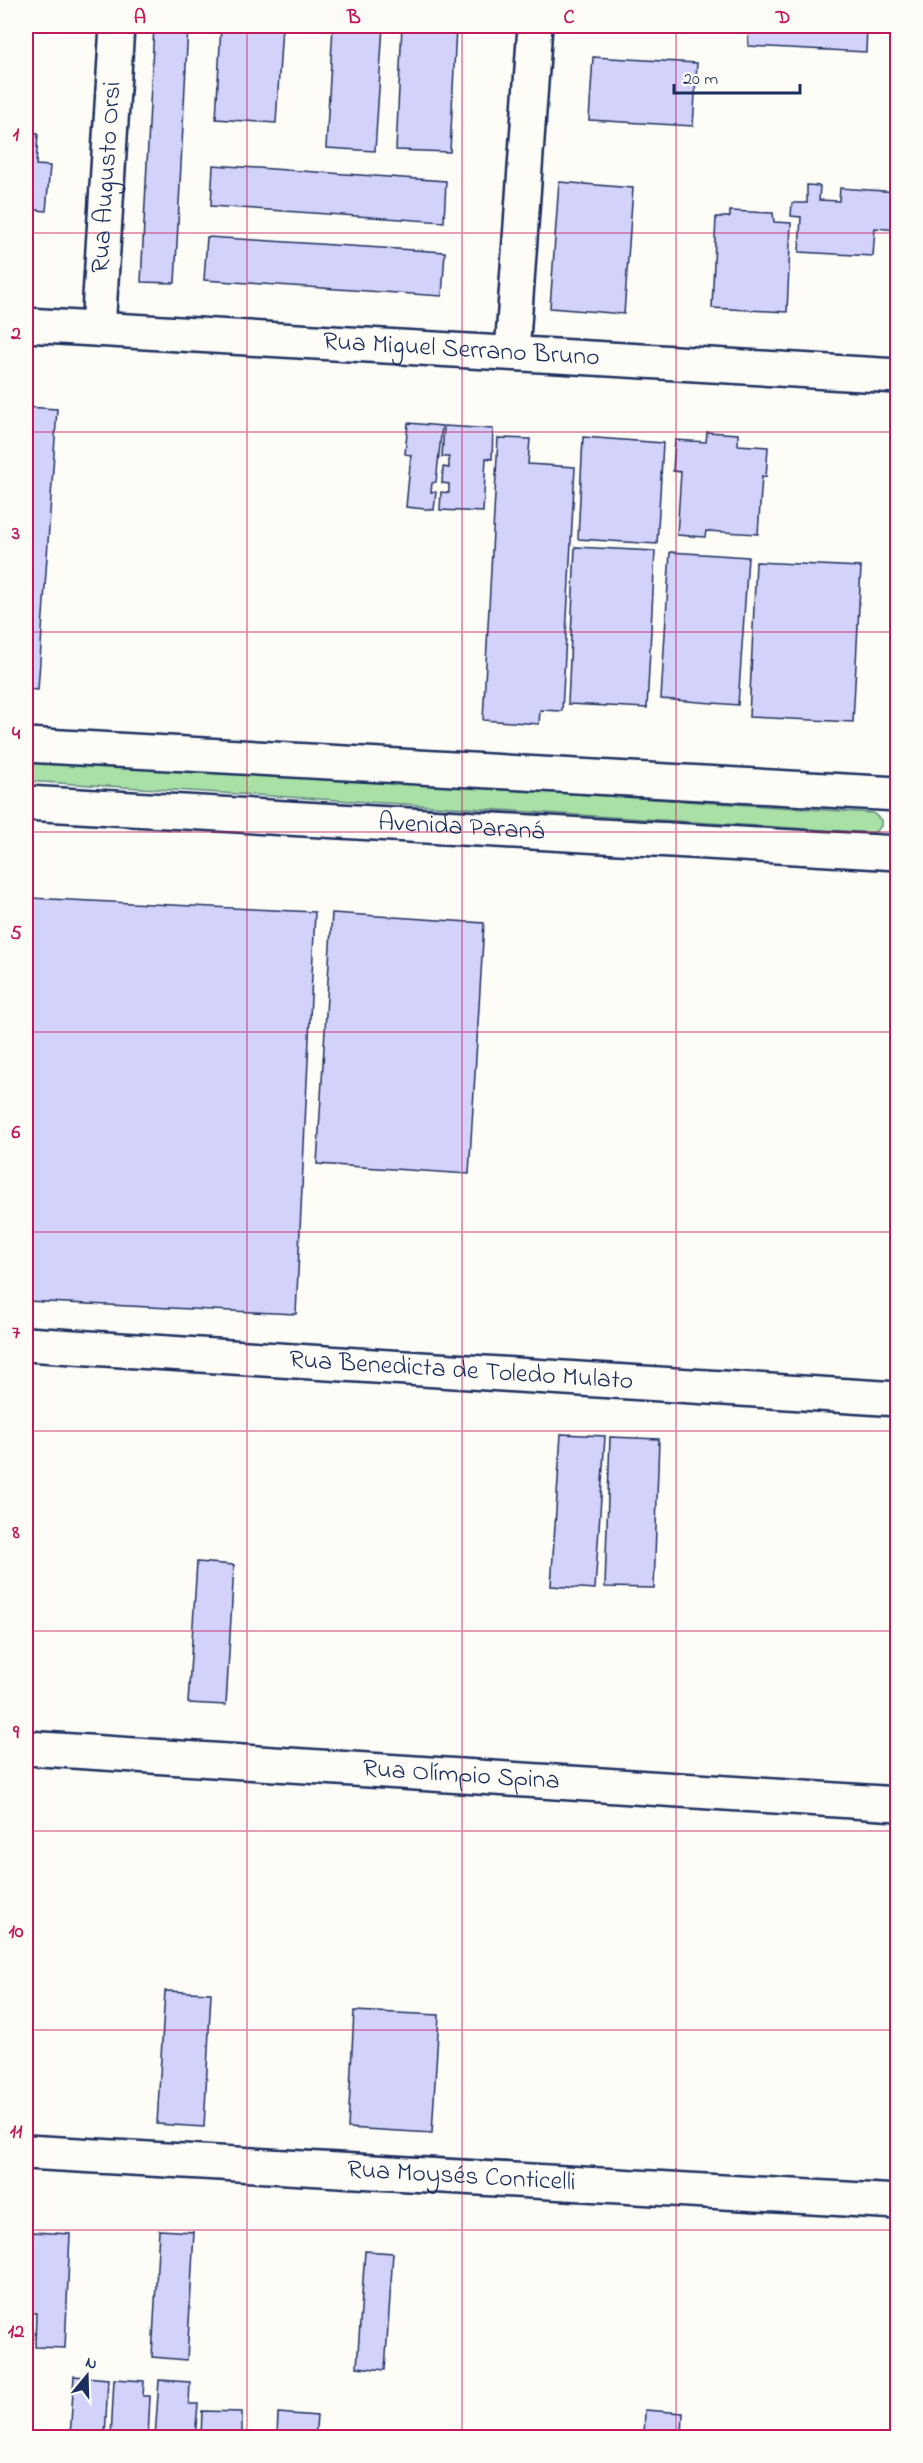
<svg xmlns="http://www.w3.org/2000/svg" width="923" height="2463" font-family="'Indie Flower',sans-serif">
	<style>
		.green { fill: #a8e0a5; stroke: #628882; stroke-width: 1.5 }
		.building { fill: #d3d2fb; stroke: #1b2f5e; stroke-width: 1.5 }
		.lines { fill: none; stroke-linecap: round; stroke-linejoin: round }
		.minor-casing { stroke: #1b2f5e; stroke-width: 38 }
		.major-casing { stroke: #1b2f5e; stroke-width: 38 }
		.minor { stroke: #fdfcf7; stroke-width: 33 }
		.major { stroke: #fdfcf7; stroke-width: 33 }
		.grid { fill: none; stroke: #c2185b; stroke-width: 1.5; stroke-opacity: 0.55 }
		.labels { text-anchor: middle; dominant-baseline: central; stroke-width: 4.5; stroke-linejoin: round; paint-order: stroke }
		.street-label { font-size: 26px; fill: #1b2f5e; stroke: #fdfcf7 }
		.neatline { fill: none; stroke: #c2185b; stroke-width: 2 }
		.grid-label { font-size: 20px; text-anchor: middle; font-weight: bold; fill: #c2185b }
	</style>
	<rect width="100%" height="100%" fill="#fdfcf7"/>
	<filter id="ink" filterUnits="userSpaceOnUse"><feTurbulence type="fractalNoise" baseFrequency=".0167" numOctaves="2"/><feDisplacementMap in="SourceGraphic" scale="12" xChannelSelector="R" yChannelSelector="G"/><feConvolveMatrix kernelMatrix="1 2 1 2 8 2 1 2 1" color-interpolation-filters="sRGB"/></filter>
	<g filter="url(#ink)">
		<path class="green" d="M 26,759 L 873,813 L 881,820 L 881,826 L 874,833 L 26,781 Z"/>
		<path class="building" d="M 154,26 L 188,26 L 175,283 L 141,282 Z
			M 221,26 L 282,26 L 276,123 L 216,119 Z
			M 333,26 L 383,26 L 375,151 L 326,148 Z
			M 402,26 L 456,26 L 450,152 L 396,150 Z
			M 749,26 L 867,26 L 866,52 L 748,46 Z
			M 593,57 L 697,63 L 693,126 L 589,120 Z
			M 26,133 L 38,134 L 36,165 L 50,166 L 46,211 L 26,209 Z
			M 213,165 L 446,181 L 444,222 L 211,206 Z
			M 559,182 L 633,188 L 624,314 L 550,308 Z
			M 807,185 L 820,186 L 819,200 L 839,201 L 840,188 L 898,192 L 898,230 L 875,228 L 873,256 L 799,252 L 801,217 L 791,216 L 792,203 L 807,203 Z
			M 730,211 L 773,213 L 774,222 L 791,223 L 787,312 L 712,308 L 716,217 L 730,217 Z
			M 207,237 L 445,252 L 442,296 L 204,280 Z
			M 26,407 L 57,409 L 38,690 L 26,689 Z
			M 408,423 L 442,426 L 436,482 L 432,483 L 431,492 L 436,492 L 434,510 L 406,507 L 411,455 L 405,454 Z
			M 444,426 L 493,429 L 492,459 L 486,458 L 483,512 L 440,510 L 441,492 L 449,493 L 449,484 L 442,483 L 443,467 L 449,468 L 449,457 L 442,457 Z
			M 707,432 L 738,434 L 738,445 L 768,447 L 766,477 L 762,476 L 758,534 L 706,531 L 705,537 L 677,535 L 681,472 L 673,471 L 675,440 L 706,442 Z
			M 583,437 L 663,443 L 657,544 L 578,539 Z
			M 498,438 L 530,439 L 528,464 L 575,467 L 562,711 L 540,710 L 539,724 L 483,720 Z
			M 575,547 L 655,551 L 647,708 L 568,704 Z
			M 670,552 L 748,557 L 738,705 L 661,699 Z
			M 756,562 L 861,567 L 853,722 L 749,717 Z
			M 30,898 L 315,912 L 296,1314 L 26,1301 L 26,1003 Z
			M 332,913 L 484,923 L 469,1174 L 317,1164 Z
			M 561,1434 L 605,1436 L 595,1589 L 551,1586 Z
			M 610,1437 L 659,1439 L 654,1588 L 605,1587 Z
			M 197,1562 L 234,1565 L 226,1705 L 188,1703 Z
			M 165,1991 L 211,1993 L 204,2127 L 157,2124 Z
			M 354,2011 L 439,2015 L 432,2133 L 348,2128 Z
			M 159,2230 L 194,2232 L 187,2360 L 152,2357 Z
			M 33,2232 L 70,2234 L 65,2348 L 35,2347 L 36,2313 L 29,2313 Z
			M 365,2251 L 393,2253 L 385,2370 L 357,2367 Z
			M 74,2376 L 108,2379 L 105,2438 L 70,2438 Z
			M 114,2379 L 144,2381 L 143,2396 L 150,2396 L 148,2438 L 111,2438 Z
			M 159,2380 L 190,2382 L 189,2404 L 198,2404 L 195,2438 L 155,2438 Z
			M 645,2410 L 683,2413 L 682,2438 L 644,2438 Z
			M 202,2411 L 242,2412 L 242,2438 L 201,2438 Z
			M 278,2413 L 317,2416 L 315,2438 L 277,2438 Z"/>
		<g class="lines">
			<defs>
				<g id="minor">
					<path id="s1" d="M 26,325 L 898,376"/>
					<path id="s2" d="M 98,329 L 117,26"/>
					<path d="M 512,353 L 535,26"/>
					<path id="s3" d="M 26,1344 L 898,1399"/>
					<path id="s4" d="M 26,1748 L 898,1804"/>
					<path id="s5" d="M 26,2152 L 898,2202"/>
				</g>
				<g id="major">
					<path d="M 26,745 L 898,794"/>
					<path id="s6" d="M 26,803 L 898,853"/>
				</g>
			</defs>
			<use href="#minor" class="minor-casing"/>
			<use href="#major" class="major-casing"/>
			<use href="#minor" class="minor"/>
			<use href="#major" class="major"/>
		</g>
	</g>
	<path class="grid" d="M 247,26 L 247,2438M 462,26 L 462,2438M 676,26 L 676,2438M 26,233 L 898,233M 26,432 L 898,432M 26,632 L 898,632M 26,832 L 898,832M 26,1032 L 898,1032M 26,1232 L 898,1232M 26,1431 L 898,1431M 26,1631 L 898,1631M 26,1831 L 898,1831M 26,2030 L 898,2030M 26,2230 L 898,2230"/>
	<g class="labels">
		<g class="street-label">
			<text stroke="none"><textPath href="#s2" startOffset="152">Rua Augusto Orsi</textPath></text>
			<text stroke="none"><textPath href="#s1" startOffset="436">Rua Miguel Serrano Bruno</textPath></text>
			<text stroke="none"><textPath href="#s6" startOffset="436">Avenida Paraná</textPath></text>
			<text stroke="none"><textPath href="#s3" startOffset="436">Rua Benedicta de Toledo Mulato</textPath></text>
			<text stroke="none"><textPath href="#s4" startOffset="436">Rua Olímpio Spina</textPath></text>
			<text stroke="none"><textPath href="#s5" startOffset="436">Rua Moysés Conticelli</textPath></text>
		</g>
	</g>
	<rect width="923" height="2463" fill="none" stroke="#fdfcf7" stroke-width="66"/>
	<g transform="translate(87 2376) rotate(19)" stroke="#fdfcf7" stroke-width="4.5" paint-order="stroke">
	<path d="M0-4.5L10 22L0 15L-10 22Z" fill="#1b2f5e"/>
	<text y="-9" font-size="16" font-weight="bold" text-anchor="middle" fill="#1b2f5e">N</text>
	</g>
	<path d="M674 84v9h126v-9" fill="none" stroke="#1b2f5e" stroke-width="3"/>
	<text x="683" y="84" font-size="18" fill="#1b2f5e" stroke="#fdfcf7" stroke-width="4.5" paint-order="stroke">20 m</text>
	<rect x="33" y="33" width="857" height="2397" class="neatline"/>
	<g class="grid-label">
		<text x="140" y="23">A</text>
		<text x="354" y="23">B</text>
		<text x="569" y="23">C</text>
		<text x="783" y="23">D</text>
		<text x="16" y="140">1</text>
		<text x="16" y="339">2</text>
		<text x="16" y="539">3</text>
		<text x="16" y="739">4</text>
		<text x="16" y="939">5</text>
		<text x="16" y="1138">6</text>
		<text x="16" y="1338">7</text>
		<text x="16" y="1538">8</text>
		<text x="16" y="1738">9</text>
		<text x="16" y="1937">10</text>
		<text x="16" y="2137">11</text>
		<text x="16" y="2337">12</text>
	</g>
</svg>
